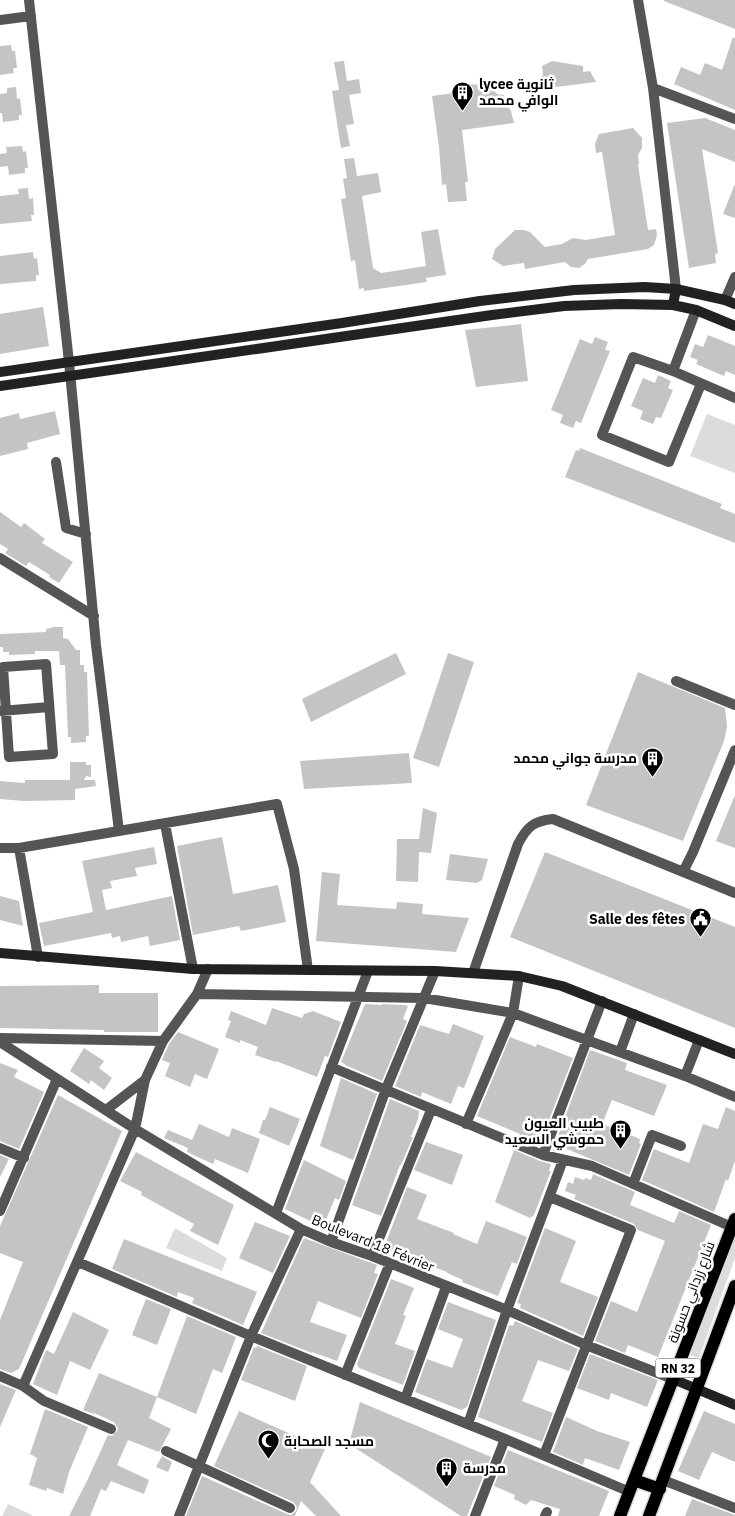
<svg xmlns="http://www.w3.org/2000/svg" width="735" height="1516" font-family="'IBM Plex Sans',Cairo,sans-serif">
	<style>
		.green { fill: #dcdcdc }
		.building { fill: #c4c4c4 }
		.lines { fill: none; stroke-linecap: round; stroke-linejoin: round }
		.primary-casing { stroke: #dbdbdb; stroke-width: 15 }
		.street { stroke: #555; stroke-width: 10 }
		.secondary { stroke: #222; stroke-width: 10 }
		.primary { stroke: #000; stroke-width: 12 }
		.labels { text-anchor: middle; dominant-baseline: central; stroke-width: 5; stroke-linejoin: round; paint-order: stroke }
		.shield { fill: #fff; stroke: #4c4c4c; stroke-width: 1 }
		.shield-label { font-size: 12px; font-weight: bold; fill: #000 }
		.poi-label { font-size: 14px; font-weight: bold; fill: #000; stroke: #fff; text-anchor: start }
		.street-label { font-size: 14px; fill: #000; stroke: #fff }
	</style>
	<rect width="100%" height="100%" fill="#fff"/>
	<path class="green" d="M 707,414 L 735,425 L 735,473 L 690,456 Z
		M 175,1228 L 227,1258 L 222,1271 L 166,1248 Z
		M 735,1231 L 735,1258 L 699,1358 L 690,1355 Z
		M 8,1504 L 32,1515 L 32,1516 L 2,1516 Z"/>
	<path class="building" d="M 664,0 L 735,0 L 735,29 L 664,1 Z
		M 733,37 L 735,38 L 735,110 L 674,84 L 681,67 L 700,75 L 705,63 L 722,70 Z
		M 11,45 L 12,51 L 15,51 L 17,68 L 13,68 L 14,73 L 0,75 L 0,46 Z
		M 344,61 L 347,81 L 359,79 L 361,93 L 349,95 L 354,124 L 346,125 L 350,146 L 341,148 L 332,91 L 339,90 L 334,62 Z
		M 552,61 L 583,66 L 583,72 L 590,71 L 596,82 L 556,87 L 555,85 L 553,85 L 552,82 L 538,84 L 543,74 L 542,66 Z
		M 466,84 L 484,85 L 493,89 L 497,94 L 504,95 L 504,100 L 511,111 L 514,123 L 462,130 L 468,182 L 465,182 L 467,201 L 448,202 L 446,184 L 442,185 L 439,147 L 432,96 L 468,91 Z
		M 16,87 L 17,99 L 20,98 L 22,115 L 19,115 L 19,120 L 3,122 L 2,113 L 0,113 L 0,94 L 7,93 L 7,88 Z
		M 705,118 L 735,130 L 735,162 L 702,149 L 718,253 L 715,254 L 716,263 L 689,268 L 667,123 Z
		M 633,128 L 642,138 L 642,148 L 638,155 L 639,164 L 638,165 L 648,230 L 656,229 L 657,235 L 654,245 L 648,249 L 588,259 L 585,264 L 579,268 L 571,267 L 565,262 L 525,269 L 524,263 L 503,266 L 492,259 L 495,249 L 515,230 L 524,230 L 530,232 L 545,247 L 562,244 L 573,238 L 586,240 L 615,235 L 602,152 L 596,153 L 595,144 L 599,134 Z
		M 22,146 L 23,152 L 26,151 L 28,168 L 25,168 L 25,173 L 9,175 L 8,166 L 0,167 L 0,154 L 7,153 L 6,147 Z
		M 354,158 L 357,176 L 378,173 L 381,192 L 362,196 L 373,268 L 381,273 L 426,266 L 421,232 L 438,229 L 446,275 L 426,278 L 427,282 L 364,291 L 364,288 L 359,289 L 355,260 L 351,261 L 341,199 L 346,198 L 343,179 L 347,178 L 344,159 Z
		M 735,184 L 735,218 L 723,214 Z
		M 28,188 L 29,199 L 33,198 L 34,215 L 31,215 L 32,221 L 0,224 L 0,196 L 19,194 L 18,189 Z
		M 33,252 L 34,259 L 37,258 L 39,275 L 36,275 L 36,281 L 0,284 L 0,256 Z
		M 43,307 L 49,346 L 0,354 L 0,314 Z
		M 521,324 L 528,381 L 476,387 L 465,330 Z
		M 708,335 L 735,346 L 735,375 L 726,371 L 724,376 L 696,364 L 698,360 L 690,357 L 695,344 L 703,347 Z
		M 595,337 L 608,342 L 605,350 L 610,351 L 581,423 L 576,421 L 573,428 L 560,423 L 563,415 L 551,410 L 580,339 L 592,344 Z
		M 658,375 L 671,381 L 668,388 L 673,390 L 661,418 L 656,417 L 653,424 L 640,419 L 643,411 L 631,406 L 643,378 L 655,383 Z
		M 55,411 L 60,434 L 27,443 L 28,449 L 0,456 L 0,418 L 19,413 L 20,419 Z
		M 580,448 L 722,504 L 720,508 L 735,514 L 735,543 L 565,477 L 576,450 L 579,451 Z
		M 0,512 L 21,527 L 24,523 L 45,539 L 42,543 L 73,562 L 59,583 L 49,577 L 50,575 L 29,562 L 26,566 L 5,553 L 8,549 L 0,544 Z
		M 52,627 L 63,627 L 63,638 L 68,639 L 76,650 L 80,650 L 80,665 L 84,665 L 84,672 L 87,672 L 89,736 L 86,736 L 86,742 L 71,743 L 71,737 L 68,737 L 65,665 L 60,665 L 59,651 L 35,651 L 35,654 L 9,655 L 9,652 L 3,652 L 3,647 L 0,647 L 0,634 L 46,632 L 46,629 L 52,628 Z
		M 396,653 L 406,674 L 311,722 L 302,699 Z
		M 448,653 L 474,662 L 439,767 L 413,758 Z
		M 638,672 L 725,708 L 727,726 L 724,741 L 683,841 L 586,805 Z
		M 409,753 L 412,783 L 304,789 L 300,761 Z
		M 70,762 L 86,762 L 86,765 L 91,765 L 91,777 L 86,776 L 84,780 L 95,780 L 96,786 L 75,789 L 75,800 L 24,801 L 0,799 L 0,781 L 25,783 L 25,780 L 70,780 Z
		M 735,795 L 735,848 L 716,841 Z
		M 423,808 L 437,813 L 431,853 L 419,852 L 418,882 L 396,881 L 397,839 L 419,839 Z
		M 222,837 L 233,894 L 278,885 L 286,922 L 241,931 L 239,926 L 193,935 L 177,846 Z
		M 154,847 L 157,864 L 135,868 L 137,876 L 110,881 L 112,888 L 102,890 L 106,910 L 172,896 L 180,940 L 150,946 L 148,936 L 121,942 L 120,936 L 112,938 L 111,933 L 44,946 L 39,923 L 93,912 L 82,861 Z
		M 545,852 L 735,927 L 735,1028 L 510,937 Z
		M 450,854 L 488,859 L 482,880 L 477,883 L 446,880 Z
		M 322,872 L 340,874 L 337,905 L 396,909 L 397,902 L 423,904 L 422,914 L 469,918 L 456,952 L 316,941 Z
		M 0,896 L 19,901 L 23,926 L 0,920 Z
		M 99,985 L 99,993 L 158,993 L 158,1032 L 104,1032 L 104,1030 L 0,1028 L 0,986 Z
		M 365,1004 L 382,1005 L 382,1004 L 404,1005 L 408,1006 L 403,1019 L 407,1021 L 382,1081 L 345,1065 L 345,1064 L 341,1062 Z
		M 272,1008 L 302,1018 L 304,1014 L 313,1011 L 341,1022 L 328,1057 L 325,1056 L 317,1077 L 276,1061 L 276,1062 L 255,1055 L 258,1047 L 240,1040 L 240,1043 L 225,1037 L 231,1021 L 228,1020 L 231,1011 L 266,1025 Z
		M 453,1024 L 484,1036 L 464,1088 L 458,1086 L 451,1104 L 422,1092 L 421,1097 L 395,1086 L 420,1025 L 449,1034 Z
		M 178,1032 L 219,1049 L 207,1079 L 195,1074 L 190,1087 L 165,1076 L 170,1063 L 162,1060 L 169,1044 Z
		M 510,1037 L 536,1047 L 537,1044 L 573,1058 L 542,1138 L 535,1135 L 532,1143 L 518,1137 L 520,1134 L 477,1116 Z
		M 84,1048 L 104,1061 L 99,1068 L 112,1078 L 104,1090 L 91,1080 L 89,1084 L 70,1071 Z
		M 590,1050 L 627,1063 L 625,1070 L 667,1085 L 654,1116 L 612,1100 L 602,1124 L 640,1139 L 639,1143 L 641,1144 L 629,1175 L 555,1144 Z
		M 0,1063 L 18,1070 L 14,1077 L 44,1092 L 19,1149 L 0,1141 Z
		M 341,1078 L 377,1094 L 353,1160 L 320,1146 Z
		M 58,1095 L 122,1131 L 19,1369 L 11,1373 L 0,1369 L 0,1320 L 23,1262 L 0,1253 L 0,1226 Z
		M 390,1099 L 419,1111 L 418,1119 L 411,1137 L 413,1137 L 401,1165 L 400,1165 L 381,1216 L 352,1205 Z
		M 270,1107 L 300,1119 L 289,1146 L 259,1133 L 263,1120 L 265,1120 Z
		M 726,1107 L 735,1111 L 735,1161 L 728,1181 L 726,1179 L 714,1212 L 642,1180 L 654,1149 L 689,1163 L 703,1124 L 718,1129 Z
		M 199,1124 L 229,1137 L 232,1128 L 260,1139 L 248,1173 L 215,1159 L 213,1164 L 187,1152 L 188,1148 L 164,1138 L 168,1130 L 192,1140 Z
		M 426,1142 L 463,1155 L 452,1185 L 414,1170 Z
		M 514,1150 L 540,1161 L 551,1164 L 549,1171 L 551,1171 L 534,1215 L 530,1218 L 495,1202 Z
		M 136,1152 L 234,1205 L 218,1245 L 190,1231 L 194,1224 L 141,1195 L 142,1192 L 120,1181 Z
		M 0,1155 L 9,1159 L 0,1177 Z
		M 304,1160 L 346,1181 L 339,1200 L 335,1198 L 323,1227 L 285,1209 Z
		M 593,1174 L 635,1192 L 630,1205 L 674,1223 L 679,1211 L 711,1225 L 658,1357 L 628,1345 L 625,1353 L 595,1341 L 611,1301 L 637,1312 L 665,1241 L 638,1230 L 634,1224 L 574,1199 L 576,1195 L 565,1191 L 568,1182 L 573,1184 L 575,1177 L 584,1180 L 585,1178 L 591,1180 Z
		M 407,1187 L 427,1195 L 417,1219 L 454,1233 L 453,1234 L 477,1244 L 486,1221 L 527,1237 L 517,1264 L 512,1262 L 498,1296 L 462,1282 L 463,1280 L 447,1273 L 447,1272 L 384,1248 Z
		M 255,1222 L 290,1236 L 273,1273 L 239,1258 Z
		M 545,1228 L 576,1241 L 560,1282 L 598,1297 L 583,1336 L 520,1308 L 521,1304 L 517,1303 Z
		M 304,1238 L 377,1265 L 374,1273 L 378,1274 L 361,1318 L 318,1301 L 310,1322 L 347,1335 L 337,1361 L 312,1352 L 312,1353 L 261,1333 Z
		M 124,1239 L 257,1292 L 243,1325 L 192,1303 L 194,1298 L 178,1292 L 177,1297 L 112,1269 Z
		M 391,1279 L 414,1288 L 403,1315 L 406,1316 L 395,1344 L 415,1351 L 403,1385 L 359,1368 L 357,1364 Z
		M 146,1299 L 171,1309 L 157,1345 L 132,1335 Z
		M 448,1302 L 496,1320 L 467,1407 L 461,1410 L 415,1392 L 427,1359 L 452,1368 L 463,1339 L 438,1329 Z
		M 73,1312 L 109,1330 L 90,1370 L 70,1361 L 57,1395 L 33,1384 L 46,1350 L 54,1354 Z
		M 187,1316 L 236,1337 L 222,1373 L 213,1369 L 196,1414 L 157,1397 L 149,1418 L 171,1429 L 159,1452 L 128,1440 L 117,1465 L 149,1480 L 144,1494 L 111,1481 L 106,1491 L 101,1489 L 90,1516 L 69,1516 L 86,1483 L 108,1435 L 112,1436 L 117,1431 L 118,1428 L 114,1422 L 94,1413 L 94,1414 L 83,1410 L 99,1373 L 157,1397 Z
		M 515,1321 L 578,1349 L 569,1371 L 538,1360 L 522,1401 L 553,1413 L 542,1442 L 478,1417 L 509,1325 L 513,1326 Z
		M 257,1346 L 307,1366 L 295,1401 L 241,1380 L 254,1347 L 256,1348 Z
		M 590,1354 L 658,1380 L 647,1407 L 611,1393 L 609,1400 L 577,1388 Z
		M 0,1384 L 16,1390 L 0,1427 Z
		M 360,1402 L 491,1457 L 467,1516 L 461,1516 L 349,1444 Z
		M 45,1409 L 88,1427 L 69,1472 L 63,1494 L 47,1488 L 46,1491 L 29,1485 L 37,1458 L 30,1454 Z
		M 239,1411 L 325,1449 L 310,1482 L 341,1516 L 316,1516 L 301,1501 L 295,1516 L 186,1516 L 202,1476 L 287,1514 L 291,1515 L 296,1511 L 297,1507 L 293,1502 L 214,1466 Z
		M 704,1411 L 735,1424 L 735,1462 L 712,1452 L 699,1480 L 678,1471 Z
		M 566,1417 L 597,1431 L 630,1442 L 619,1470 L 585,1458 L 583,1465 L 553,1452 Z
		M 508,1450 L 609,1491 L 599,1516 L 558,1516 L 560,1509 L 531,1500 L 526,1505 L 514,1499 L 515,1495 L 494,1486 Z
		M 162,1456 L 172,1462 L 168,1472 L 156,1467 Z
		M 692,1499 L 735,1515 L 735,1516 L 685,1516 Z"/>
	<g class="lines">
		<defs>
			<path id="primary" d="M 634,1480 L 660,1489
				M 620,1516 L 735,1219
				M 649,1516 L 735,1286"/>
		</defs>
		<use href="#primary" class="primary-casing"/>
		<path class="street" d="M 29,0 L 69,362 L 96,645 L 119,831
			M 638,0 L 653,88 L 676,289
			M 0,20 L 31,16
			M 653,88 L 735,119
			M 725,300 L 735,277
			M 696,310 L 673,371 L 735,398
			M 673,371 L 633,357 L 602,435 L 669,462 L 701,384
			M 56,462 L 66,528 L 86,534
			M 0,558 L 94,616
			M 46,664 L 53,754 L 9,757 L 3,667 Z
			M 676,681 L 735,705
			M 1,711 L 49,707
			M 165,824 L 193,969
			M 0,848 L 19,848 L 277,804 L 294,869 L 308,970
			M 19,848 L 38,957
			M 683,872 L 693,852 L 735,750
			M 473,973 L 518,844 C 527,827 533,821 553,819 L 735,893
			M 197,994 L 424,998 L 513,1013 L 685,1076 L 735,1097
			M 0,1038 L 163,1041
			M 0,1042 L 135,1129 L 301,1229 L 331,1242 L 372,1256 L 507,1310 L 586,1345 L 673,1379
			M 620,1052 L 634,1014
			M 331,1067 L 543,1155 L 592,1166 L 732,1227
			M 685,1076 L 699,1040
			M 106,1110 L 145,1080 L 163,1041 L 197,994 L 208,969
			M 466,1124 L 513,1013 L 519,976
			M 0,1148 L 24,1158
			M 543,1155 L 602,1001
			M 633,1184 L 652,1135 L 681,1146
			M 0,1211 L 57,1079
			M 276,1213 L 368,971
			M 331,1242 L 386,1089 L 435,971
			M 372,1256 L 431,1110
			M 78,1262 L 251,1336 L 405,1399 L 505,1439 L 630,1492
			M 345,1375 L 390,1263
			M 0,1376 L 23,1386 L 135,1129 L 145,1080
			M 23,1386 L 44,1401 L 111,1429
			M 405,1399 L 446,1287
			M 468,1424 L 507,1310 L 563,1160
			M 166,1451 L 290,1508
			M 544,1455 L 631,1230 L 550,1197
			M 663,1480 L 735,1508
			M 179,1516 L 251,1336 L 301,1229
			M 475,1516 L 505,1439
			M 545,1516 L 547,1512"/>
		<path class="secondary" d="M 676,289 L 673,305 L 696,310 L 735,326
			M 0,372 L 342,323 L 480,301 L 574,290 L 645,287 L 676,289 L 725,300 L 735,304
			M 0,386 L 492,315 L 564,306 L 621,304 L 673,305
			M 0,953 L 193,969 L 435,971 L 519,976 L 562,986 L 735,1054
			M 673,1379 L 735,1405"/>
		<use href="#primary" class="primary"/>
	</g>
	<defs>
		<symbol id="building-pin" viewBox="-11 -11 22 30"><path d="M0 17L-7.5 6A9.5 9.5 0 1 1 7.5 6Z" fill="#000" stroke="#fff"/><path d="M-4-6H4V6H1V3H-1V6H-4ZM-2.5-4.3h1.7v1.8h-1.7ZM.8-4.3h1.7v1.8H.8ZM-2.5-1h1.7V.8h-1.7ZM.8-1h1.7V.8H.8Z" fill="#fff"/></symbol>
		<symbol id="civic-pin" viewBox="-11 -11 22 30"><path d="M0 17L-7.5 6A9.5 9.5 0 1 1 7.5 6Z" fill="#000" stroke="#fff"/><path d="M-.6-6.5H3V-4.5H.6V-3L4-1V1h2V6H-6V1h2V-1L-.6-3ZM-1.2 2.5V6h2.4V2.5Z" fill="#fff"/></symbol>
		<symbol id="mosque-pin" viewBox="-11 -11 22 30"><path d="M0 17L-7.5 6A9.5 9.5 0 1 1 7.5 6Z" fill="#000" stroke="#fff"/><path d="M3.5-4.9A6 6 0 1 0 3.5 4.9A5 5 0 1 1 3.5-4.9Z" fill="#fff"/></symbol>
	</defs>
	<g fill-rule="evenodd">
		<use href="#building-pin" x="450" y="80" width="25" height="34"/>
		<use href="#building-pin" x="640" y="746" width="25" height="34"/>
		<use href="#civic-pin" x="688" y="906" width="25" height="34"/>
		<use href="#building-pin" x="608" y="1118" width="25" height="34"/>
		<use href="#mosque-pin" x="256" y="1428" width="25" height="34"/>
		<use href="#building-pin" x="434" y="1456" width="25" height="34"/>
	</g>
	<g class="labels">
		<rect class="shield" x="655.5" y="1358.5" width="45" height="19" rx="4"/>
		<g class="shield-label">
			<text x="678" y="1368">RN 32</text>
		</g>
		<g class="poi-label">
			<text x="479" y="84">lycee ثانوية<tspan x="479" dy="16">الوافي محمد</tspan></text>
			<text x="637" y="758" text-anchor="end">مدرسة جواني محمد</text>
			<text x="685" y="919" text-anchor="end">Salle des fêtes</text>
			<text x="604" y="1123" text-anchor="end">طبيب العيون<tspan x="604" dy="16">حموشي السعيد</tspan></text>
			<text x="284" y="1441">مسجد الصحابة</text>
			<text x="463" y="1468">مدرسة</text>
		</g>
		<g class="street-label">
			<text transform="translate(373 1243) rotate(22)">Boulevard 18 Février</text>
			<text transform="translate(691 1292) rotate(-69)">شارع زرداني حسونة</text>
		</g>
	</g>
</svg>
